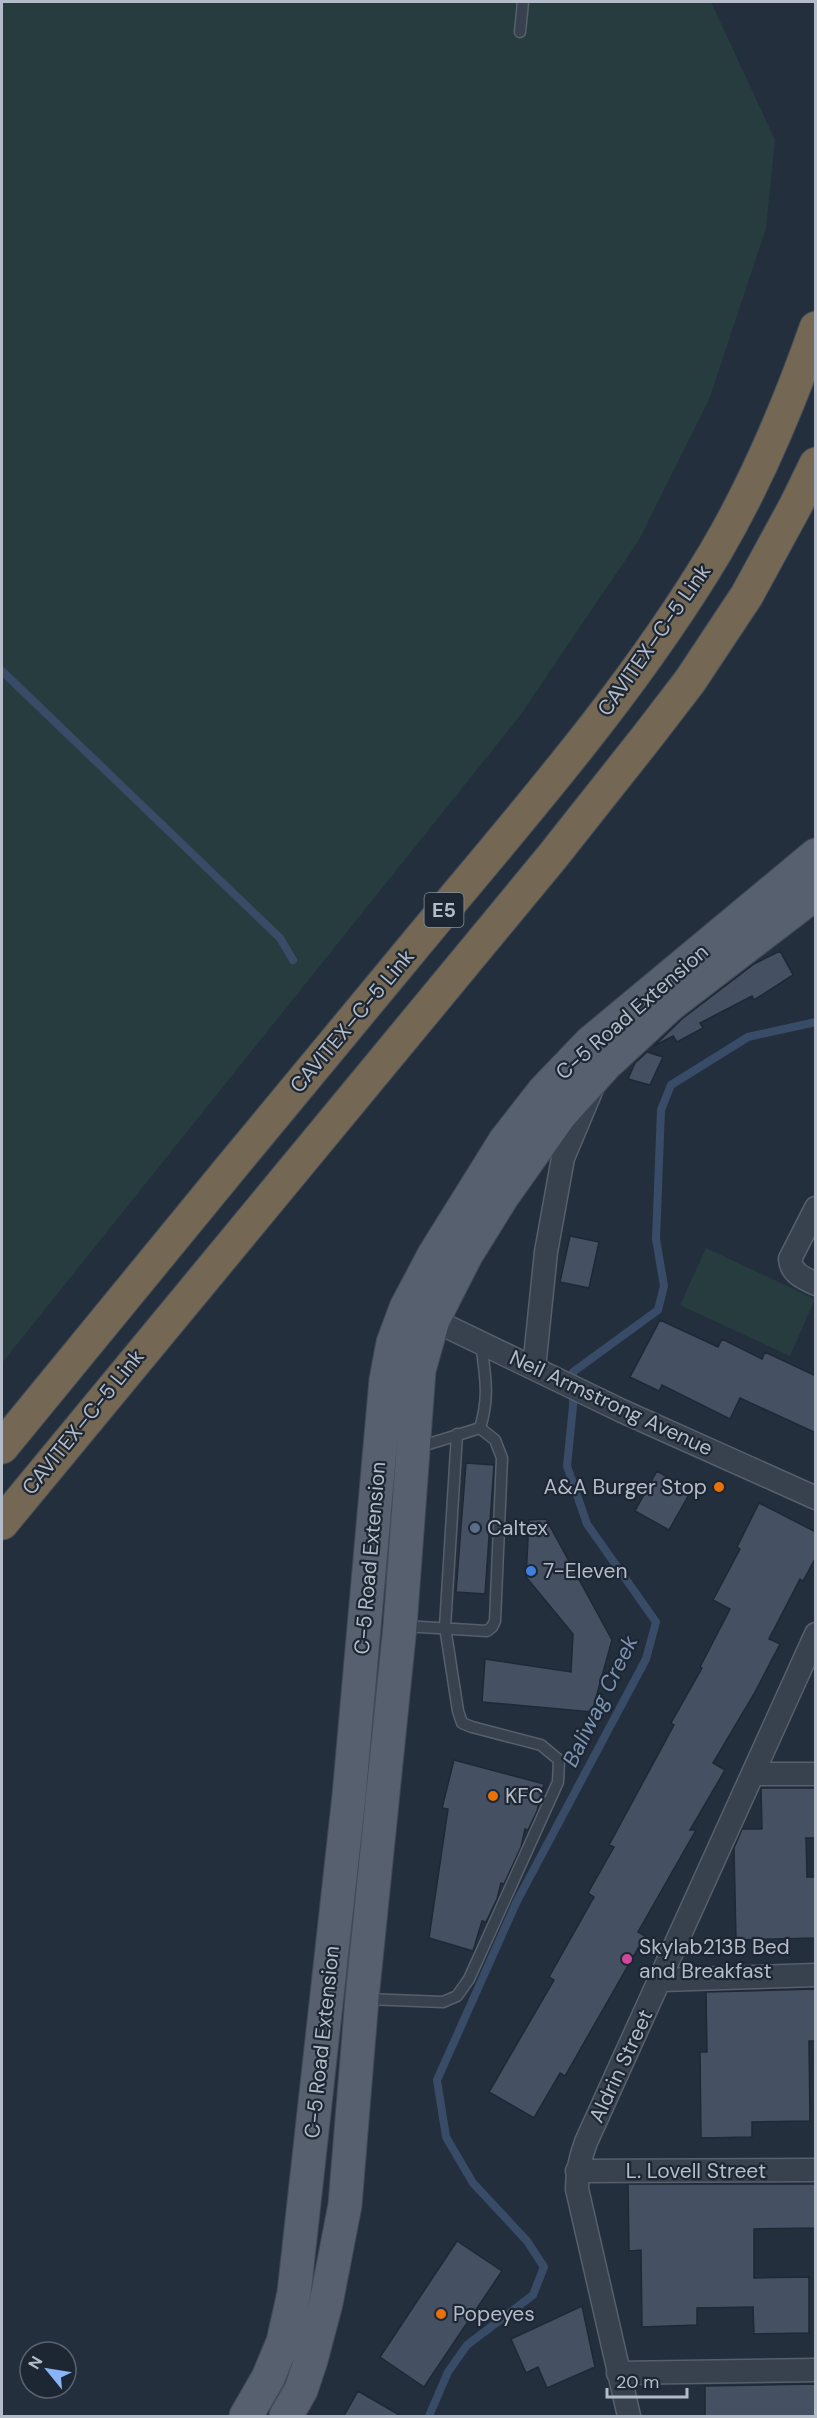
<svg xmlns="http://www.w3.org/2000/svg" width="817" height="2418" font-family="'DM Sans',sans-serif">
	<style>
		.green { fill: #263c3f }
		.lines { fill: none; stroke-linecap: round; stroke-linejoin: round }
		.stream { stroke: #394c67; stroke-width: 8 }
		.building { fill: #455162; stroke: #1f2835; stroke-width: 1.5 }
		.lane-casing { stroke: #565f6c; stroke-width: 13 }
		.street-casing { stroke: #565f6c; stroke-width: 25 }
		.primary-casing { stroke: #414a57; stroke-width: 35 }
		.highway-casing { stroke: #434c59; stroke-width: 35 }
		.lane { stroke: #38414e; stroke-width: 10 }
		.street { stroke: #38414e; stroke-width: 22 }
		.primary { stroke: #56606e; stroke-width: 33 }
		.highway { stroke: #746855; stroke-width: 33 }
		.food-dot { fill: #e8710a; stroke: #1d2633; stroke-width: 2 }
		.service-dot { fill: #5c6f8a; stroke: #1d2633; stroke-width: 2 }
		.shop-dot { fill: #3f7fe0; stroke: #1d2633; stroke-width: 2 }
		.hotel-dot { fill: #d1479c; stroke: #1d2633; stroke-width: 2 }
		.labels { text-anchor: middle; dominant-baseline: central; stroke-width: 4.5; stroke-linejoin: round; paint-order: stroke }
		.shield { fill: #1d2633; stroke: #878f9c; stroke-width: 1.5 }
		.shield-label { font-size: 20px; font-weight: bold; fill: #b4bcc9 }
		.street-label { font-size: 21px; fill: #b4bcc9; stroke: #1d2633 }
		.poi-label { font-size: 21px; fill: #b4bcc9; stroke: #1d2633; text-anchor: start }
		.water-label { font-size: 22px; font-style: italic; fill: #7c92b1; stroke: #1d2633 }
	</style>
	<rect width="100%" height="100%" fill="#242f3e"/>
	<path class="green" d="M 2,2 L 711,2 L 775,140 L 766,228 L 710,397 L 639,540 L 519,717 L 2,1363 Z
		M 706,1248 L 815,1299 L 790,1356 L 680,1305 Z"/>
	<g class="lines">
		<path class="stream" d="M 2,671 L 280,938 L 293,960
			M 429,2416 L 448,2372 L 467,2345 L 533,2295 L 544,2267 L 527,2241 L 473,2183 L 446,2137 L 437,2080 L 517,1901 L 646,1659 L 656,1622 L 587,1524 L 567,1466 L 573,1406 L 573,1372 L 658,1310 L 664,1286 L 656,1239 L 661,1110 L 671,1085 L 748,1037 L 816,1022"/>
	</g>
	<path class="building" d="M 780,951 L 793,975 L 754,1000 L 752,996 L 700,1023 L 703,1028 L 677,1042 L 673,1036 L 654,1046 L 683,1018 L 754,964 Z
		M 647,1052 L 663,1057 L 650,1085 L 628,1079 L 635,1063 Z
		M 570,1236 L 599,1242 L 589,1288 L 560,1282 Z
		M 660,1320 L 718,1347 L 722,1339 L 762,1359 L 765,1352 L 816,1376 L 816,1433 L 740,1398 L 730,1419 L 662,1385 L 659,1391 L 630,1377 Z
		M 466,1463 L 494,1465 L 485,1594 L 456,1592 Z
		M 657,1471 L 691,1491 L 669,1530 L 635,1511 Z
		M 759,1503 L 816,1532 L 816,1557 L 803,1581 L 800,1579 L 769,1639 L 780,1644 L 754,1694 L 713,1763 L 725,1770 L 690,1830 L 696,1830 L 638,1932 L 645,1936 L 565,2076 L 560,2073 L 534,2118 L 489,2092 L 554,1980 L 549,1977 L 594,1897 L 588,1893 L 614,1847 L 609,1845 L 674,1725 L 671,1723 L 702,1668 L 700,1667 L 730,1609 L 713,1600 L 740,1549 L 737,1547 Z
		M 546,1519 L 612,1640 L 592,1712 L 482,1702 L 485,1659 L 571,1672 L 573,1634 L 526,1577 L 529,1520 Z
		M 454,1760 L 544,1784 L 537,1811 L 528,1830 L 525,1829 L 521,1847 L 504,1884 L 501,1883 L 497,1899 L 486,1922 L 482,1921 L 473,1951 L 429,1938 L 448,1809 L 442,1808 Z
		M 761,1788 L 815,1788 L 816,1838 L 806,1838 L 807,1877 L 816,1877 L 816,1938 L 736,1940 L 734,1848 L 742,1829 L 762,1829 Z
		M 816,1989 L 816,2041 L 809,2041 L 810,2121 L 752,2122 L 752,2137 L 701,2138 L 700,2052 L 707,2052 L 706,1992 Z
		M 628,2184 L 815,2184 L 815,2228 L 754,2229 L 754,2278 L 809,2277 L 809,2333 L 754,2334 L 753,2307 L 697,2308 L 697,2325 L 642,2327 L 641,2250 L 629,2251 Z
		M 457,2241 L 502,2271 L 424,2387 L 380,2357 Z
		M 582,2306 L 595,2367 L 547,2388 L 538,2367 L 526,2373 L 511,2339 Z
		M 816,2384 L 816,2416 L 705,2416 L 705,2386 Z
		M 358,2391 L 401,2416 L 344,2416 Z"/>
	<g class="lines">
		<defs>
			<path id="lane" d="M 520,32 L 523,2
				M 480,1428 C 490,1396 485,1375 481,1343
				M 404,1626 L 487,1631 L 492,1627 L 495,1621 L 502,1458 L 495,1440 L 480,1428 L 419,1447
				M 366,1999 L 443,2002 L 457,1996 L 469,1979 L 558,1782 L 559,1760 L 541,1745 L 472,1727 L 462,1723 L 458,1711 L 445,1627 L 457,1434"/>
			<path id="street" d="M 816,1208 L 790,1259 C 791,1273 803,1278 816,1284
				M 421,1314 L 622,1411 L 816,1498
				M 534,1368 L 546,1252 L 563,1158 L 592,1089
				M 754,1774 L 816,1774
				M 661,1980 L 816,1975
				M 577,2171 L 816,2170
				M 618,2373 L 816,2370
				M 629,2416 L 577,2189 C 577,2172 580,2158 586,2142 L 816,1634"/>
			<path id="primary" d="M 246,2416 L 268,2378 L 283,2342 L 294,2293 L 349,1796 L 386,1380 L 393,1343 L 406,1308 L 434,1255 L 505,1141 L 544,1091 L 590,1043 L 816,855
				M 286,2416 L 301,2390 L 311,2360 L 326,2303 L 345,2205 L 362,1998 L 400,1626 L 419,1370 L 433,1320 L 466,1255 L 502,1197 L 560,1115 L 605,1065 L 671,1004 L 816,893"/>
			<path id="highway" d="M 2,1447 C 135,1283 271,1119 406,956 C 514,825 629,697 716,551 C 757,481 789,405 816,328
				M 2,1523 L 552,857 L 647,737 L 690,681 L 747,595 L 796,505 L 816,464"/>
		</defs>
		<use href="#lane" class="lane-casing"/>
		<use href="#street" class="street-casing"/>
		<use href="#primary" class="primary-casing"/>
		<use href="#highway" class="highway-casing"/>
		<use href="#lane" class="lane"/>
		<use href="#street" class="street"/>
		<use href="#primary" class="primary"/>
		<use href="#highway" class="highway"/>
	</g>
	<g class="food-dot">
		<circle cx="719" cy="1487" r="6"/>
		<circle cx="493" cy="1796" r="6"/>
		<circle cx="441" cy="2314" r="6"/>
	</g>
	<circle class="service-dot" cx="475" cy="1528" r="6"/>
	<circle class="shop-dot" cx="531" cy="1571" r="6"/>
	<circle class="hotel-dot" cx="627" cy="1959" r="6"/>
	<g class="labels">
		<rect class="shield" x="424.5" y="893" width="39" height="34" rx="4.5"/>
		<g class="shield-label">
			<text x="444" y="910">E5</text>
		</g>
		<g class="street-label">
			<text transform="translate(654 640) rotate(-55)">CAVITEX–C-5 Link</text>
			<text transform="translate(632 1012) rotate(-41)">C-5 Road Extension</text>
			<text transform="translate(352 1021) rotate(-50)">CAVITEX–C-5 Link</text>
			<text transform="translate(611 1403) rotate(25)">Neil Armstrong Avenue</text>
			<text transform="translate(83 1422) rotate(-51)">CAVITEX–C-5 Link</text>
			<text transform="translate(370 1558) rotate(-85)">C-5 Road Extension</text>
			<text transform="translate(322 2042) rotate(-84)">C-5 Road Extension</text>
			<text transform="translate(621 2066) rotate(-65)">Aldrin Street</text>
			<text x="696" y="2171">L. Lovell Street</text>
		</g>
		<g class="poi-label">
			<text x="707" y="1487" text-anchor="end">A&amp;A Burger Stop</text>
			<text x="487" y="1528">Caltex</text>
			<text x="543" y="1571">7-Eleven</text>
			<text x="505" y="1796">KFC</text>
			<text x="639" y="1947">Skylab213B Bed<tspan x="639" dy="24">and Breakfast</tspan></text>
			<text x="453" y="2314">Popeyes</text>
		</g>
		<g class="water-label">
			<text transform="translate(600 1701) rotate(-64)">Baliwag Creek</text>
		</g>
	</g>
	<rect width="817" height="2418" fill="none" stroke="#b4bcc9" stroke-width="6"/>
	<g transform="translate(48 2370) rotate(300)"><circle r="28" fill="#1d2633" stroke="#59626f" stroke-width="1.5"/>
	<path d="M0-4.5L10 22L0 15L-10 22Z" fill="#8ab4f8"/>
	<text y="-9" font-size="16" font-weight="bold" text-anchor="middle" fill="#b4bcc9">N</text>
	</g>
	<path d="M607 2388v9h80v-9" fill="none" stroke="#b4bcc9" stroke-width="3"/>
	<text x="616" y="2388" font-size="18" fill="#b4bcc9" stroke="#1d2633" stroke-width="4.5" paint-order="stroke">20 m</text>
</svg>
